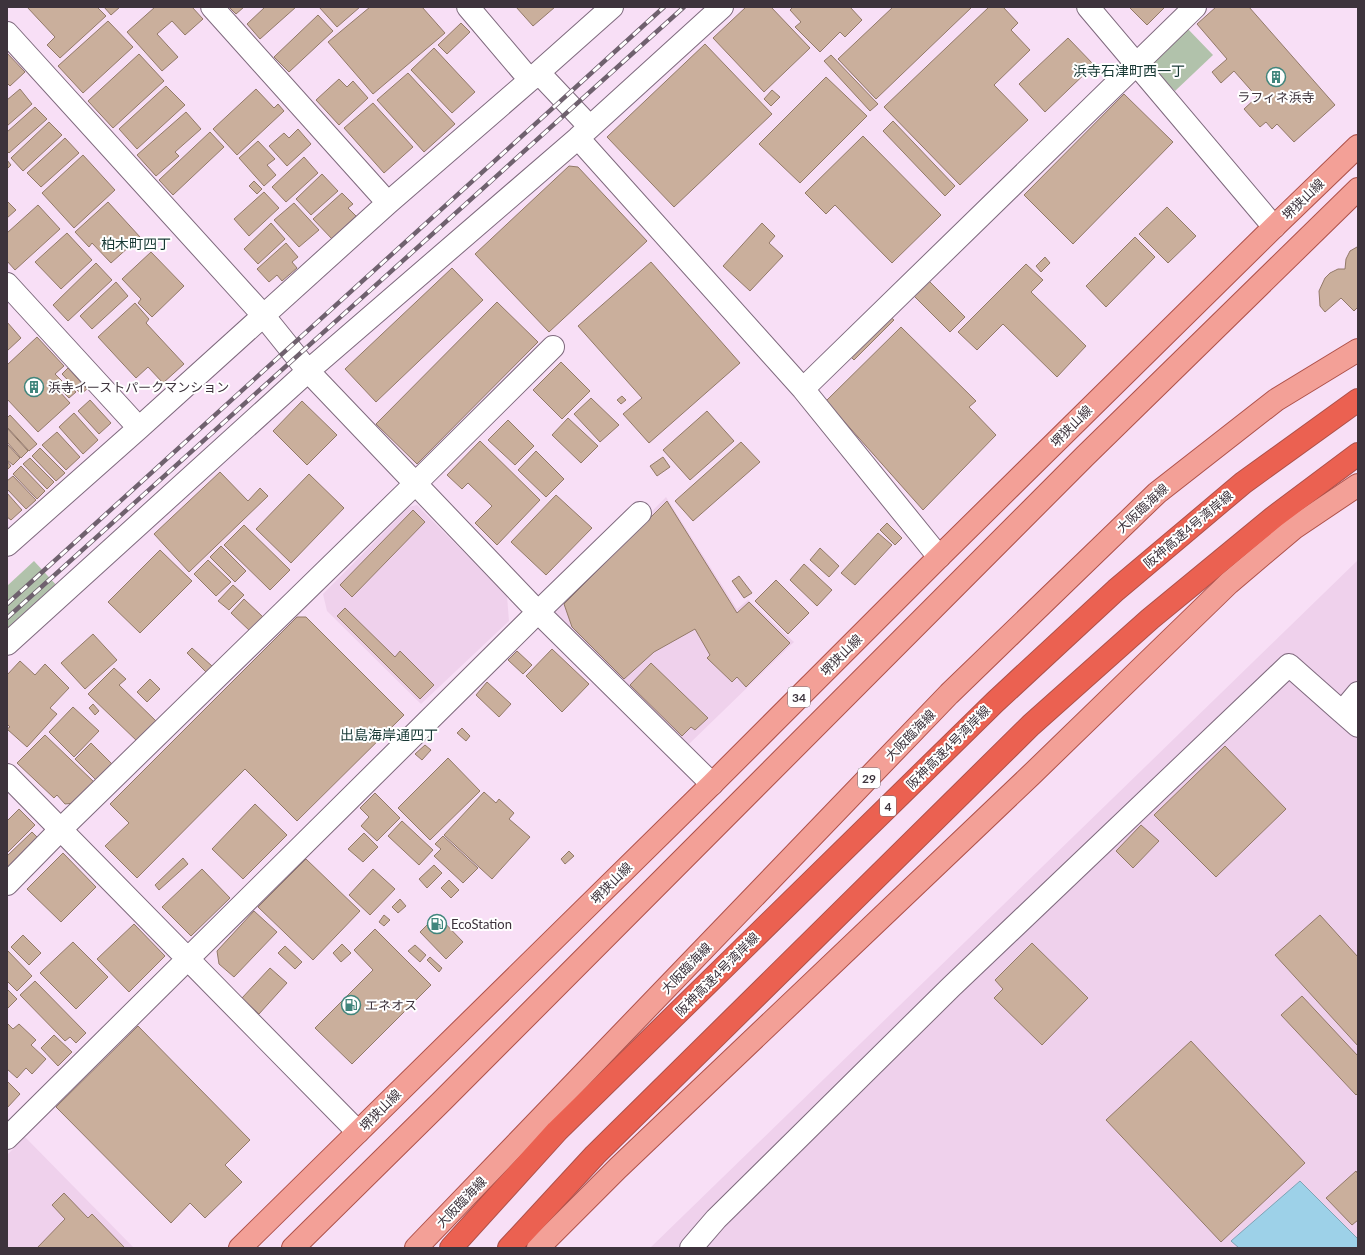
<svg xmlns="http://www.w3.org/2000/svg" width="1365" height="1255" font-family="Lato,'Noto Sans JP',sans-serif">
	<style>
		.built { fill: #efd1ec }
		.green { fill: #b1c2ab }
		.water { fill: #9dd1e8; stroke: #80a2b4 }
		.building { fill: #caaf9c; stroke: #927968 }
		.lines { fill: none; stroke-linecap: round; stroke-linejoin: round }
		.minor-casing { stroke: #7e697d; stroke-width: 24 }
		.major-casing { stroke: #ae514a; stroke-width: 24 }
		.highway-casing { stroke: #ae514a; stroke-width: 24 }
		.minor { stroke: #fff; stroke-width: 22 }
		.major { stroke: #f3a097; stroke-width: 22 }
		.highway { stroke: #eb6151; stroke-width: 22 }
		.rail-casing { stroke: #6f616e; stroke-width: 4.5 }
		.rail { stroke: #fff; stroke-width: 3; stroke-dasharray: 9; stroke-linecap: butt }
		.labels { text-anchor: middle; dominant-baseline: central; stroke-width: 4; stroke-linejoin: round; paint-order: stroke }
		.shield { fill: #fff; stroke: #777076; stroke-width: 1 }
		.shield-label { font-size: 12px; font-weight: bold; fill: #3d333c }
		.poi-label { font-size: 13px; fill: #3d333c; stroke: #fff; text-anchor: start }
		.street-label { font-size: 13px; fill: #3d333c; stroke: #fff }
		.neighbourhood-label { font-size: 14px; fill: #173834; stroke: #fff }
	</style>
	<rect width="100%" height="100%" fill="#f8dff6"/>
	<path class="built" d="M 666,497 L 737,609 L 748,600 L 794,642 L 688,745 L 551,614 Z
		M 417,505 L 507,596 L 509,621 L 421,704 L 327,611 L 323,594 L 409,507 Z
		M 1358,560 L 1358,1239 L 1300,1181 L 1232,1241 L 1239,1248 L 650,1248 Z
		M 25,1137 L 134,1248 L 7,1248 L 7,1155 Z"/>
	<path class="green" d="M 1186,27 L 1213,55 L 1175,91 L 1154,69 L 1155,56 Z
		M 34,561 L 59,588 L 7,634 L 7,586 Z"/>
	<path class="water" d="M 1300,1181 L 1358,1239 L 1358,1248 L 1239,1248 L 1231,1241 Z"/>
	<path class="building" d="M 27,7 L 97,7 L 106,16 L 60,58 L 47,45 L 55,37 Z
		M 104,7 L 120,7 L 111,15 Z
		M 155,7 L 192,7 L 203,19 L 185,35 L 172,21 L 157,34 L 178,57 L 162,71 L 127,32 Z
		M 229,7 L 244,7 L 236,14 Z
		M 265,7 L 296,7 L 260,39 L 247,24 Z
		M 319,7 L 360,7 L 337,27 Z
		M 370,7 L 422,7 L 445,33 L 373,94 L 328,42 Z
		M 516,7 L 555,7 L 533,26 Z
		M 746,7 L 771,7 L 810,48 L 764,92 L 713,38 Z
		M 793,7 L 850,7 L 862,20 L 845,37 L 840,32 L 820,52 L 795,27 L 801,22 L 790,10 Z
		M 893,7 L 972,7 L 876,99 L 838,59 Z
		M 989,7 L 1003,7 L 1018,23 L 1011,30 L 1030,50 L 994,85 L 1028,120 L 960,185 L 884,107 Z
		M 1129,7 L 1165,7 L 1147,25 Z
		M 1216,7 L 1249,7 L 1335,105 L 1294,142 L 1277,124 L 1272,129 L 1266,122 L 1260,127 L 1244,109 L 1257,97 L 1234,71 L 1221,83 L 1212,72 L 1227,59 L 1197,24 Z
		M 318,15 L 333,31 L 289,72 L 274,57 Z
		M 108,21 L 133,47 L 83,93 L 58,66 Z
		M 461,23 L 470,32 L 447,54 L 438,45 Z
		M 1068,38 L 1094,65 L 1045,112 L 1019,84 Z
		M 705,44 L 772,114 L 674,207 L 607,137 Z
		M 434,48 L 475,92 L 452,113 L 411,70 Z
		M 7,53 L 25,72 L 10,86 L 7,83 Z
		M 139,54 L 164,81 L 113,128 L 88,101 Z
		M 831,55 L 878,104 L 870,111 L 824,61 Z
		M 408,73 L 455,124 L 424,152 L 377,100 Z
		M 826,77 L 867,116 L 800,183 L 759,144 Z
		M 339,79 L 347,87 L 353,81 L 368,98 L 339,125 L 316,100 Z
		M 166,86 L 185,105 L 137,149 L 119,129 Z
		M 20,89 L 32,104 L 7,126 L 7,100 Z
		M 256,89 L 274,108 L 278,104 L 284,111 L 237,155 L 213,129 Z
		M 772,90 L 780,97 L 771,106 L 764,99 Z
		M 1124,94 L 1173,142 L 1073,244 L 1024,195 Z
		M 373,103 L 413,147 L 384,173 L 344,128 Z
		M 35,107 L 47,119 L 9,153 L 7,151 L 7,132 Z
		M 186,112 L 201,129 L 175,152 L 179,156 L 156,176 L 137,155 Z
		M 893,121 L 955,186 L 945,196 L 883,131 Z
		M 49,122 L 62,135 L 23,171 L 11,158 Z
		M 298,129 L 311,144 L 287,166 L 269,146 L 284,133 L 289,138 Z
		M 210,132 L 224,147 L 173,195 L 159,180 Z
		M 863,136 L 941,215 L 892,263 L 835,205 L 826,214 L 805,193 Z
		M 65,138 L 79,153 L 41,187 L 27,173 Z
		M 258,141 L 275,159 L 267,165 L 276,175 L 264,186 L 239,158 Z
		M 83,155 L 115,190 L 74,228 L 42,193 Z
		M 304,157 L 318,173 L 286,202 L 272,187 Z
		M 7,160 L 11,165 L 7,169 Z
		M 569,166 L 578,167 L 647,241 L 549,332 L 475,254 Z
		M 322,174 L 338,191 L 311,215 L 296,199 Z
		M 254,181 L 262,189 L 257,194 L 249,186 Z
		M 264,192 L 279,208 L 249,236 L 234,219 Z
		M 342,193 L 353,204 L 348,208 L 356,216 L 332,239 L 313,219 Z
		M 7,201 L 16,210 L 7,218 Z
		M 108,202 L 140,237 L 111,263 L 92,243 L 89,247 L 75,232 Z
		M 294,203 L 319,230 L 299,247 L 274,220 Z
		M 38,205 L 60,229 L 15,270 L 7,261 L 7,233 Z
		M 1167,207 L 1196,236 L 1168,263 L 1139,234 Z
		M 271,223 L 285,239 L 258,264 L 244,249 Z
		M 762,223 L 775,236 L 769,243 L 783,256 L 750,291 L 723,266 Z
		M 67,233 L 92,260 L 61,289 L 35,262 Z
		M 1135,237 L 1155,257 L 1106,307 L 1086,286 Z
		M 286,243 L 298,257 L 292,262 L 297,268 L 282,281 L 277,275 L 269,282 L 257,269 Z
		M 1357,247 L 1358,247 L 1358,307 L 1354,311 L 1341,298 L 1325,312 L 1320,306 L 1319,291 L 1325,278 L 1330,273 L 1338,269 L 1345,269 L 1346,259 L 1350,251 Z
		M 151,252 L 184,286 L 152,317 L 138,303 L 141,299 L 122,279 Z
		M 1045,257 L 1050,263 L 1041,272 L 1036,266 Z
		M 651,262 L 740,363 L 649,443 L 623,414 L 642,398 L 578,326 Z
		M 96,263 L 112,280 L 68,321 L 53,305 Z
		M 1026,264 L 1043,280 L 1031,292 L 1086,346 L 1057,377 L 1003,324 L 977,350 L 958,332 Z
		M 452,268 L 483,300 L 376,402 L 345,369 Z
		M 928,280 L 965,317 L 950,332 L 913,295 Z
		M 116,282 L 128,296 L 92,329 L 80,316 Z
		M 497,302 L 538,342 L 417,464 L 376,424 Z
		M 135,303 L 149,319 L 146,323 L 184,364 L 163,383 L 148,367 L 136,378 L 98,337 Z
		M 889,316 L 894,320 L 854,360 L 849,355 Z
		M 7,322 L 21,338 L 7,351 Z
		M 901,327 L 976,401 L 969,407 L 996,435 L 923,510 L 826,401 Z
		M 37,337 L 64,366 L 55,374 L 65,384 L 58,390 L 70,403 L 38,432 L 7,399 L 7,365 Z
		M 561,362 L 590,391 L 562,419 L 533,390 Z
		M 68,368 L 87,389 L 81,394 L 62,374 Z
		M 69,386 L 76,392 L 69,398 L 63,392 Z
		M 622,396 L 626,400 L 621,404 L 617,400 Z
		M 591,398 L 619,425 L 600,442 L 574,414 Z
		M 90,400 L 111,423 L 99,434 L 78,411 Z
		M 302,401 L 337,435 L 307,465 L 273,431 Z
		M 707,411 L 734,441 L 690,480 L 663,450 Z
		M 74,413 L 98,440 L 83,454 L 59,427 Z
		M 10,415 L 37,444 L 29,451 L 7,427 L 7,418 Z
		M 568,418 L 598,446 L 581,463 L 552,435 Z
		M 508,420 L 534,446 L 515,465 L 488,440 Z
		M 7,428 L 28,451 L 21,458 L 7,442 Z
		M 57,432 L 80,457 L 66,470 L 42,445 Z
		M 480,441 L 540,500 L 497,545 L 475,523 L 492,506 L 468,483 L 462,489 L 447,475 Z
		M 741,442 L 760,462 L 693,521 L 675,501 Z
		M 7,444 L 20,458 L 13,465 L 7,460 Z
		M 40,448 L 65,473 L 56,481 L 32,456 Z
		M 536,451 L 564,479 L 546,497 L 518,470 Z
		M 663,457 L 670,467 L 657,476 L 650,466 Z
		M 30,458 L 54,482 L 47,489 L 23,464 Z
		M 7,461 L 11,466 L 7,470 Z
		M 21,466 L 45,491 L 37,499 L 13,474 Z
		M 220,472 L 248,501 L 260,488 L 268,496 L 189,572 L 154,534 Z
		M 309,474 L 344,508 L 291,563 L 256,529 Z
		M 13,476 L 36,500 L 26,509 L 7,489 L 7,481 Z
		M 7,493 L 22,510 L 11,520 L 7,517 Z
		M 556,495 L 592,528 L 546,575 L 511,542 Z
		M 667,501 L 737,613 L 749,602 L 790,643 L 746,687 L 737,677 L 732,682 L 707,658 L 710,655 L 695,629 L 654,652 L 624,679 L 572,627 L 564,604 Z
		M 413,510 L 425,522 L 352,597 L 340,585 Z
		M 887,523 L 902,538 L 895,545 L 880,530 Z
		M 244,525 L 290,570 L 270,590 L 224,545 Z
		M 878,533 L 892,545 L 855,585 L 841,573 Z
		M 221,546 L 246,571 L 235,582 L 210,557 Z
		M 820,548 L 839,566 L 829,577 L 810,560 Z
		M 160,550 L 192,581 L 140,633 L 108,602 Z
		M 208,560 L 231,582 L 216,596 L 194,574 Z
		M 804,564 L 832,590 L 817,606 L 790,580 Z
		M 739,576 L 752,593 L 744,598 L 732,581 Z
		M 776,580 L 809,613 L 788,634 L 755,601 Z
		M 233,585 L 244,595 L 229,610 L 218,601 Z
		M 244,599 L 263,617 L 250,631 L 231,613 Z
		M 345,608 L 395,657 L 400,651 L 434,685 L 420,699 L 337,616 Z
		M 297,617 L 306,617 L 404,715 L 297,821 L 245,769 L 137,878 L 105,846 L 129,823 L 110,804 Z
		M 93,634 L 117,660 L 85,689 L 61,663 Z
		M 192,648 L 212,666 L 206,672 L 187,653 Z
		M 552,649 L 589,684 L 562,712 L 526,676 Z
		M 517,651 L 532,665 L 523,674 L 508,660 Z
		M 20,661 L 35,675 L 45,664 L 69,688 L 50,708 L 57,714 L 27,747 L 7,729 L 10,727 L 7,724 L 7,675 Z
		M 651,663 L 708,718 L 695,730 L 691,727 L 682,736 L 630,685 Z
		M 114,668 L 126,679 L 119,685 L 157,722 L 138,742 L 88,694 Z
		M 150,679 L 160,689 L 147,702 L 137,692 Z
		M 487,682 L 511,704 L 499,717 L 476,695 Z
		M 93,704 L 99,711 L 95,715 L 89,708 Z
		M 73,707 L 99,731 L 74,757 L 49,732 Z
		M 462,728 L 470,736 L 466,741 L 457,733 Z
		M 45,735 L 95,783 L 75,803 L 65,804 L 57,795 L 54,798 L 17,763 Z
		M 91,743 L 112,764 L 96,780 L 75,759 Z
		M 425,745 L 431,750 L 422,760 L 415,754 Z
		M 1225,746 L 1286,809 L 1216,877 L 1154,815 Z
		M 448,758 L 480,791 L 430,840 L 398,808 Z
		M 484,792 L 496,803 L 499,799 L 514,813 L 509,819 L 530,837 L 492,879 L 444,835 Z
		M 375,793 L 400,818 L 377,841 L 361,826 L 369,817 L 360,808 Z
		M 255,804 L 287,835 L 243,879 L 212,849 Z
		M 19,809 L 35,825 L 7,853 L 7,821 Z
		M 402,821 L 433,850 L 419,865 L 388,836 Z
		M 1141,825 L 1159,841 L 1133,868 L 1116,851 Z
		M 32,832 L 39,839 L 7,871 L 7,856 Z
		M 364,833 L 378,847 L 363,862 L 348,849 Z
		M 443,836 L 478,868 L 463,883 L 434,856 L 441,849 L 435,844 Z
		M 569,851 L 574,856 L 565,864 L 561,859 Z
		M 63,853 L 96,887 L 61,922 L 27,889 Z
		M 183,858 L 188,864 L 159,890 L 155,885 Z
		M 306,859 L 360,911 L 313,960 L 258,907 Z
		M 434,865 L 442,873 L 427,888 L 419,879 Z
		M 202,869 L 230,898 L 191,936 L 162,907 Z
		M 373,869 L 395,889 L 370,915 L 349,895 Z
		M 449,880 L 459,890 L 451,898 L 441,888 Z
		M 400,899 L 406,906 L 398,913 L 392,907 Z
		M 254,911 L 277,932 L 234,977 L 219,964 L 217,951 Z
		M 384,915 L 390,920 L 384,926 L 379,922 Z
		M 437,915 L 463,942 L 446,959 L 420,932 Z
		M 1320,915 L 1358,957 L 1358,1046 L 1275,955 Z
		M 134,924 L 165,956 L 129,992 L 97,959 Z
		M 375,929 L 431,985 L 352,1064 L 315,1028 L 373,970 L 354,950 Z
		M 23,935 L 41,953 L 29,965 L 11,947 Z
		M 73,942 L 108,977 L 76,1009 L 40,973 Z
		M 1032,943 L 1088,998 L 1042,1045 L 994,998 L 1003,989 L 995,980 Z
		M 342,944 L 351,953 L 341,962 L 333,953 Z
		M 415,945 L 426,955 L 420,962 L 408,951 Z
		M 285,946 L 302,962 L 295,969 L 278,953 Z
		M 7,950 L 32,976 L 17,991 L 7,981 Z
		M 430,957 L 442,968 L 439,972 L 427,960 Z
		M 270,968 L 287,983 L 259,1014 L 242,998 Z
		M 35,981 L 86,1033 L 76,1043 L 70,1037 L 65,1041 L 20,995 Z
		M 7,989 L 17,999 L 7,1009 Z
		M 1302,996 L 1358,1056 L 1358,1093 L 1356,1095 L 1281,1015 Z
		M 7,1023 L 13,1029 L 19,1024 L 36,1040 L 31,1045 L 46,1059 L 32,1074 L 26,1068 L 17,1078 L 7,1069 Z
		M 138,1026 L 250,1140 L 225,1165 L 242,1182 L 205,1218 L 190,1203 L 171,1223 L 56,1107 Z
		M 54,1035 L 72,1052 L 58,1066 L 41,1048 Z
		M 1191,1041 L 1305,1163 L 1221,1242 L 1106,1120 Z
		M 7,1081 L 20,1094 L 7,1108 Z
		M 1356,1171 L 1358,1174 L 1358,1220 L 1352,1225 L 1326,1198 Z
		M 64,1193 L 88,1218 L 92,1214 L 125,1248 L 37,1248 L 65,1219 L 52,1205 Z"/>
	<g class="lines">
		<defs>
			<path id="minor" d="M 212,7 L 388,203
				M 468,7 L 530,80
				M 1088,7 L 1274,227
				M 7,33 L 263,315 L 308,371 L 538,612 L 712,784
				M 539,73 L 590,127
				M 578,138 L 803,389 L 939,557
				M 7,284 L 139,428
				M 803,389 L 1195,7
				M 7,545 L 139,428 L 388,203 L 530,80 L 612,7
				M 7,644 L 308,371 L 578,138 L 722,7
				M 1342,712 L 1358,726
				M 7,775 L 358,1132
				M 7,884 L 61,829 L 415,484 L 553,347
				M 7,1138 L 538,612 L 640,513
				M 691,1248 L 716,1219 L 951,987 L 1289,665 L 1342,712 L 1358,693"/>
			<path id="major" d="M 240,1248 L 712,784 L 939,557 L 1274,227 L 1358,146
				M 293,1248 L 442,1101 L 1085,456 L 1358,189
				M 416,1248 L 949,694 L 1157,493 L 1276,400 L 1358,350
				M 538,1248 L 618,1168 L 1031,775 L 1229,583 L 1294,528 L 1358,485"/>
			<path id="highway" d="M 451,1248 L 557,1131 L 995,702 L 1116,590 L 1243,483 L 1358,400
				M 509,1248 L 595,1155 L 1031,725 L 1150,619 L 1274,517 L 1358,454"/>
		</defs>
		<use href="#minor" class="minor-casing"/>
		<use href="#major" class="major-casing"/>
		<use href="#highway" class="highway-casing"/>
		<use href="#minor" class="minor"/>
		<use href="#major" class="major"/>
		<use href="#highway" class="highway"/>
		<defs>
			<path id="rail" d="M 7,604 L 664,7
				M 7,618 L 684,7"/>
		</defs>
		<use href="#rail" class="rail-casing"/>
		<use href="#rail" class="rail"/>
	</g>
	<defs>
		<symbol id="building-ring" viewBox="-11 -11 22 22"><circle r="9.5" fill="#fff" stroke="#40857c" stroke-width="1.5"/><path d="M-4-6H4V6H1V3H-1V6H-4ZM-2.5-4.3h1.7v1.8h-1.7ZM.8-4.3h1.7v1.8H.8ZM-2.5-1h1.7V.8h-1.7ZM.8-1h1.7V.8H.8Z" fill="#40857c"/></symbol>
		<symbol id="fuel-ring" viewBox="-11 -11 22 22"><circle r="9.5" fill="#fff" stroke="#40857c" stroke-width="1.5"/><path d="M-5.5-6h7V0h2V4h1.3V-2.5L3-4.5l.8-.8L6-3V5H2.5V1h-1V6h-7ZM-4.2-4.7v3.2H.2V-4.7Z" fill="#40857c"/></symbol>
	</defs>
	<g fill-rule="evenodd">
		<use href="#building-ring" x="1265" y="66" width="22" height="22"/>
		<use href="#building-ring" x="23" y="376" width="22" height="22"/>
		<use href="#fuel-ring" x="426" y="913" width="22" height="22"/>
		<use href="#fuel-ring" x="340" y="994" width="22" height="22"/>
	</g>
	<g class="labels">
		<g class="shield">
			<rect x="788" y="687" width="22" height="20" rx="3"/>
			<rect x="858" y="768" width="22" height="20" rx="3"/>
			<rect x="880" y="796" width="16" height="20" rx="3"/>
		</g>
		<g class="shield-label">
			<text x="799" y="697">34</text>
			<text x="869" y="778">29</text>
			<text x="888" y="806">4</text>
		</g>
		<g class="poi-label">
			<text x="1276" y="97" text-anchor="middle">ラフィネ浜寺</text>
			<text x="48" y="387">浜寺イーストパークマンション</text>
			<text x="451" y="924">EcoStation</text>
			<text x="365" y="1005">エネオス</text>
		</g>
		<g class="street-label">
			<text transform="translate(1303 199) rotate(-44)">堺狭山線</text>
			<text transform="translate(1071 426) rotate(-45)">堺狭山線</text>
			<text transform="translate(1142 508) rotate(-43)">大阪臨海線</text>
			<text transform="translate(1188 529) rotate(-40)">阪神高速4号湾岸線</text>
			<text transform="translate(841 655) rotate(-45)">堺狭山線</text>
			<text transform="translate(910 735) rotate(-46)">大阪臨海線</text>
			<text transform="translate(948 747) rotate(-45)">阪神高速4号湾岸線</text>
			<text transform="translate(611 883) rotate(-45)">堺狭山線</text>
			<text transform="translate(686 968) rotate(-46)">大阪臨海線</text>
			<text transform="translate(717 974) rotate(-45)">阪神高速4号湾岸線</text>
			<text transform="translate(380 1110) rotate(-45)">堺狭山線</text>
			<text transform="translate(461 1202) rotate(-46)">大阪臨海線</text>
		</g>
		<g class="neighbourhood-label">
			<text x="1129" y="70">浜寺石津町西一丁</text>
			<text x="136" y="243">柏木町四丁</text>
			<text x="389" y="734">出島海岸通四丁</text>
		</g>
	</g>
	<rect width="1365" height="1255" fill="none" stroke="#3d333c" stroke-width="16"/>
</svg>
